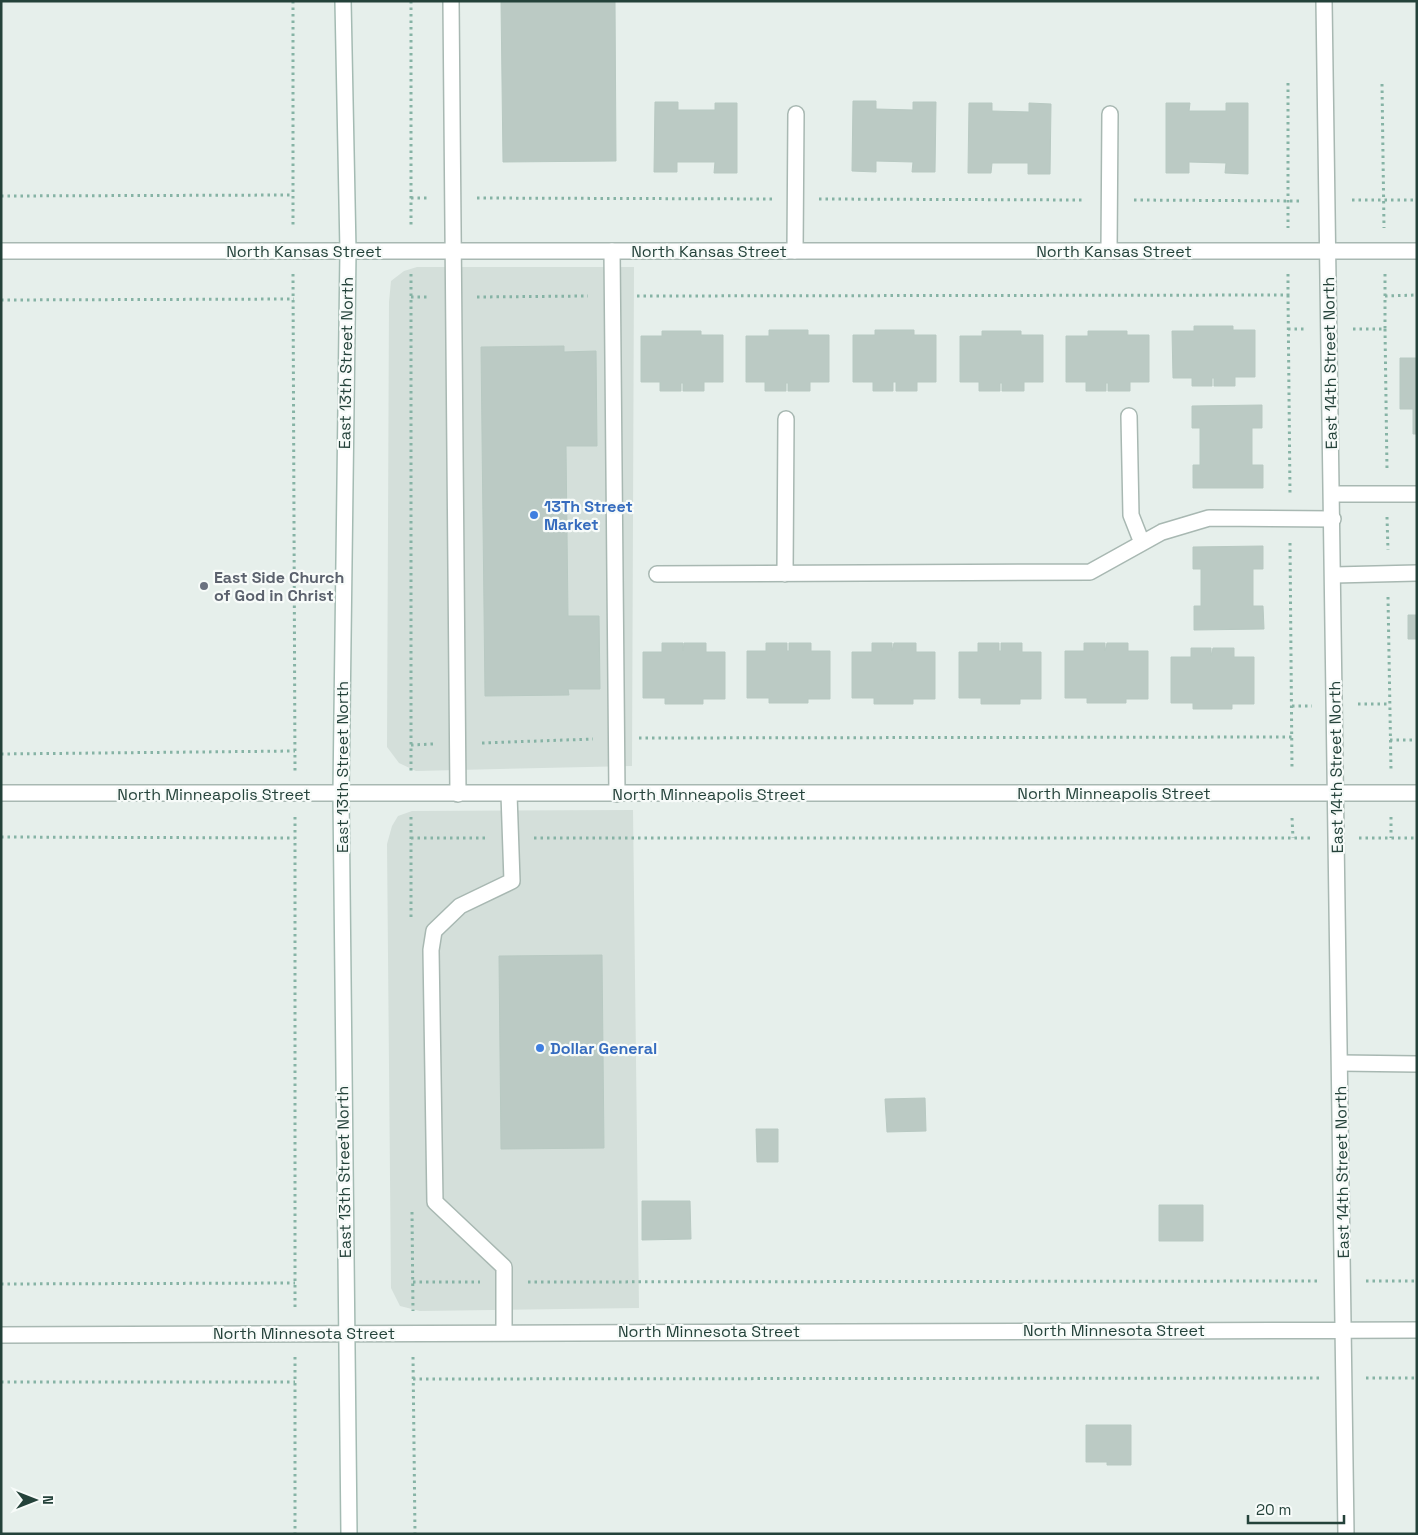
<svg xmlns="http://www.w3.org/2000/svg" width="1418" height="1535" font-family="'Space Grotesk',sans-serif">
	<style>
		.built { fill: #d4dfda }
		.building { fill: #bbcac4; stroke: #b8c9c2 }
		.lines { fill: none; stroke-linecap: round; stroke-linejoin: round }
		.service-casing { stroke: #a8b8b2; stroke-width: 18 }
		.minor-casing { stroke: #a8b8b2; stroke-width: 18 }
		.secondary-casing { stroke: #a4bbb3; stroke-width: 18 }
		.path { stroke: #86b3a5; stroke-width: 3; stroke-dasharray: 2.5 4; stroke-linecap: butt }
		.service { stroke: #fff; stroke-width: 15 }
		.minor { stroke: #fff; stroke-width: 15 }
		.secondary { stroke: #fff; stroke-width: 15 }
		.shop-dot { fill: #3f7fe0; stroke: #f7fbf9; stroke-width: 2 }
		.worship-dot { fill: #6b7280; stroke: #f7fbf9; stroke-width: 2 }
		.labels { text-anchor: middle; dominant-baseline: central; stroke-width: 4.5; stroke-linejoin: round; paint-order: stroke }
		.street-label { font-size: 16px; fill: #24423a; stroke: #f7fbf9 }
		.shop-label { font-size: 16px; font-weight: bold; fill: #366cbe; stroke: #f7fbf9; text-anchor: start }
		.worship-label { font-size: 16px; font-weight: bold; fill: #5b616d; stroke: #f7fbf9; text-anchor: start }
	</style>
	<rect width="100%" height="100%" fill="#e6efeb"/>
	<path class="built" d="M 417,267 L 634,267 L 632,766 L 416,771 L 399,763 L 387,747 L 389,302 L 391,281 L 404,271 Z
		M 633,810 L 639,1308 L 420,1311 L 400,1306 L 391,1288 L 387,844 L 392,826 L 398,816 L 412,811 Z"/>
	<path class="building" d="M 501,1 L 615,1 L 616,161 L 503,162 Z
		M 853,101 L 876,101 L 876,109 L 913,110 L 913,102 L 936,102 L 935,172 L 912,172 L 913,162 L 876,161 L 876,172 L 852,171 Z
		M 655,102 L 678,102 L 678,110 L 715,110 L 715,103 L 737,103 L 737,173 L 714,173 L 715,162 L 677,162 L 677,172 L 654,172 Z
		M 969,103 L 992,103 L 992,111 L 1029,112 L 1029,103 L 1051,104 L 1050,174 L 1028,174 L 1028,163 L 992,163 L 991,173 L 968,173 Z
		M 1166,103 L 1190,103 L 1189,111 L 1226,111 L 1226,103 L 1248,103 L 1248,174 L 1225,173 L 1226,163 L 1189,162 L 1189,173 L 1166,173 Z
		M 1194,326 L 1233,326 L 1233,330 L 1255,330 L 1255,377 L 1235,377 L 1235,386 L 1214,386 L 1214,378 L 1212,378 L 1212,386 L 1192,386 L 1192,378 L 1173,378 L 1172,331 L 1194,331 Z
		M 769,330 L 808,330 L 808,335 L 829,335 L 829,382 L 810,382 L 810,391 L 788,391 L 788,383 L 786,383 L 786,391 L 765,391 L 765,382 L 746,382 L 746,336 L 769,336 Z
		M 875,330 L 914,330 L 914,335 L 936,335 L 936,382 L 917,382 L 917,391 L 896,391 L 896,382 L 893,382 L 893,391 L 873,391 L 873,382 L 853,382 L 853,335 L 875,335 Z
		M 662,331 L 701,331 L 701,335 L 723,335 L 723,382 L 704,382 L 704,391 L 683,391 L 683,383 L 681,383 L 681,391 L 660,391 L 660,382 L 641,382 L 641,336 L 662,336 Z
		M 982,331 L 1021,331 L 1021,335 L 1043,335 L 1043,382 L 1024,382 L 1024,391 L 1002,391 L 1002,383 L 1000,383 L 1000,391 L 979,391 L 979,382 L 960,382 L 960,336 L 982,336 Z
		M 1088,331 L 1127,331 L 1127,335 L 1149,335 L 1149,382 L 1130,382 L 1130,391 L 1108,391 L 1108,383 L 1106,383 L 1106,391 L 1086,391 L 1086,382 L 1066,382 L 1066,336 L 1088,336 Z
		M 564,346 L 564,352 L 596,351 L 597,446 L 566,446 L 568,616 L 599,616 L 600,689 L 568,689 L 569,695 L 485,696 L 481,347 Z
		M 1400,358 L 1417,358 L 1417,434 L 1413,434 L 1413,409 L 1400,409 Z
		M 1262,405 L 1262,428 L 1252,428 L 1252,465 L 1263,465 L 1263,488 L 1193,488 L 1193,465 L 1200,465 L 1200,428 L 1192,428 L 1192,406 Z
		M 1263,546 L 1263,569 L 1253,569 L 1253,606 L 1263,606 L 1264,629 L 1194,630 L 1194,606 L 1201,606 L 1201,569 L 1193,569 L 1193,547 Z
		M 1408,615 L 1417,615 L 1417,639 L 1408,639 Z
		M 662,643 L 683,643 L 683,651 L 684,643 L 706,643 L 706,652 L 725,652 L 725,699 L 703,699 L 703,704 L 665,704 L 665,698 L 643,698 L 643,652 L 662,652 Z
		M 766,643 L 787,643 L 787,651 L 789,651 L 789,643 L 811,643 L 811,651 L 830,651 L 830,699 L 808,699 L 808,703 L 769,703 L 769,698 L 747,698 L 747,651 L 766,651 Z
		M 872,643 L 892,643 L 892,651 L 894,643 L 916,643 L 916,652 L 935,652 L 935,699 L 913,699 L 913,704 L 874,704 L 874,698 L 852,698 L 852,652 L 872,652 Z
		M 978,643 L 999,643 L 999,651 L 1001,651 L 1001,643 L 1022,643 L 1022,652 L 1041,652 L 1041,699 L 1020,699 L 1020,704 L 981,704 L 981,698 L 959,698 L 959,652 L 978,652 Z
		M 1084,643 L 1105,643 L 1105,651 L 1107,643 L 1128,643 L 1128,651 L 1148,651 L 1148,699 L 1126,699 L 1126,703 L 1087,703 L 1087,698 L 1065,698 L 1065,651 L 1084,651 Z
		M 1191,648 L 1211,648 L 1211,656 L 1213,648 L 1234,648 L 1234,657 L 1254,657 L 1254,704 L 1232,704 L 1232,709 L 1193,709 L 1193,703 L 1171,703 L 1171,657 L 1191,657 Z
		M 602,955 L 604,1148 L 501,1149 L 499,956 Z
		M 925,1098 L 926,1131 L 887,1132 L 885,1099 Z
		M 756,1129 L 778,1129 L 778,1162 L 757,1162 Z
		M 642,1201 L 690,1201 L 691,1239 L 642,1240 Z
		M 1159,1205 L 1203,1205 L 1203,1241 L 1159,1241 Z
		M 1086,1425 L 1131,1425 L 1131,1465 L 1107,1465 L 1107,1462 L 1086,1462 Z"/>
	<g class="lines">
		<defs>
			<path id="service" d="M 451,1 L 458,794
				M 612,251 L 617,794
				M 795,251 L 796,114
				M 1109,251 L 1110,114
				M 1129,416 L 1131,515 L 1142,543
				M 1332,494 L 1417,494
				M 657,574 L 1090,572 L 1162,532 L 1209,518 L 1333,519
				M 785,574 L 786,419
				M 1334,575 L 1417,573
				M 1340,1063 L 1417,1064
				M 504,1332 L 504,1267 L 435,1202 L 431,950 L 434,931 L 460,906 L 512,881 L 509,794"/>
			<path id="minor" d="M 1324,1 L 1346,1534
				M 1,251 L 1417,251
				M 1,793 L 1417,793
				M 1,1335 L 1417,1330"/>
			<path id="secondary" d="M 343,1 L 348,251 L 341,794 L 349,1534"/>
		</defs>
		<use href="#service" class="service-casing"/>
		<use href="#minor" class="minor-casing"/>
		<use href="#secondary" class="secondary-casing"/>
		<path class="path" d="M 293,1 L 293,228
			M 411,1 L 411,228
			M 1288,83 L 1288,228
			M 1382,84 L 1384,228
			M 1,196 L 293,195
			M 411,198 L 428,198
			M 477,198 L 773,199
			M 819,199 L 1085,200
			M 1134,200 L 1303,201
			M 1352,200 L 1417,200
			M 293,274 L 295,771
			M 411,274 L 411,771
			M 1288,295 L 1290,494
			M 637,296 L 1288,295 L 1288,274
			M 1385,296 L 1417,295
			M 411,297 L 430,297
			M 477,297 L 588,296
			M 1,300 L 294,299
			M 1288,329 L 1305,329
			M 1353,329 L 1385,329 L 1385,274
			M 1385,329 L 1387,470
			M 1387,517 L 1388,550
			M 1290,543 L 1292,769
			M 1388,597 L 1391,770
			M 1358,704 L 1390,704
			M 1292,706 L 1312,706
			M 639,738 L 1292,737
			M 1390,740 L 1417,740
			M 482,743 L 593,739
			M 411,745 L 433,744
			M 1,754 L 295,751
			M 295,817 L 295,1311
			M 411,817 L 411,921
			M 1391,817 L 1391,838
			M 1292,818 L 1293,838
			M 1,837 L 295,838
			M 411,838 L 488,838
			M 534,838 L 1313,838
			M 1359,838 L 1417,838
			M 412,1212 L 413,1311
			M 1366,1281 L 1417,1281
			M 413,1282 L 480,1282
			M 528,1282 L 1320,1281
			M 1,1284 L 295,1283
			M 295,1357 L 295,1534
			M 413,1357 L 415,1534
			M 1366,1378 L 1417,1378
			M 413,1379 L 1320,1378
			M 1,1382 L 295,1382"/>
		<use href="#service" class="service"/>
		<use href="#minor" class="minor"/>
		<use href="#secondary" class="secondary"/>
	</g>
	<g class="shop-dot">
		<circle cx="534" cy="515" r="5"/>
		<circle cx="540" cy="1048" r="5"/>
	</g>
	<circle class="worship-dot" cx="204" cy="586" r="5"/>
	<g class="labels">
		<g class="street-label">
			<text x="304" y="251">North Kansas Street</text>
			<text x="709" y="251">North Kansas Street</text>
			<text x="1114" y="251">North Kansas Street</text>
			<text transform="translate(346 363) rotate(-89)">East 13th Street North</text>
			<text transform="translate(1330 363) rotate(-91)">East 14th Street North</text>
			<text transform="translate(342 767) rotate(-90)">East 13th Street North</text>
			<text transform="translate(1336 767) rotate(-91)">East 14th Street North</text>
			<text x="1114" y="793">North Minneapolis Street</text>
			<text x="214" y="794">North Minneapolis Street</text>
			<text x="709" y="794">North Minneapolis Street</text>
			<text transform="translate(344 1172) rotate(-91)">East 13th Street North</text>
			<text transform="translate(1342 1172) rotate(-91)">East 14th Street North</text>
			<text x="1114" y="1330">North Minnesota Street</text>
			<text x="709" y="1331">North Minnesota Street</text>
			<text x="304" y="1333">North Minnesota Street</text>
		</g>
		<g class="shop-label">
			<text x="544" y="506">13Th Street<tspan x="544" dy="18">Market</tspan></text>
			<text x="550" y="1048">Dollar General</text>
		</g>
		<g class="worship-label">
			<text x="214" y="577">East Side Church<tspan x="214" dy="18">of God in Christ</tspan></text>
		</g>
	</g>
	<rect width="1418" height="1535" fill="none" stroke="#24423a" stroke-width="5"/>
	<g transform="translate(35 1500) rotate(90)" stroke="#f7fbf9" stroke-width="4" paint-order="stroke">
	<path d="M0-4L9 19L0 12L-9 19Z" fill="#24423a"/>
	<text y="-8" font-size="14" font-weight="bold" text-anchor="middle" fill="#24423a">N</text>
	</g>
	<path d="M1248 1515v8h96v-8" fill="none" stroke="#24423a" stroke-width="2.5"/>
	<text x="1256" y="1515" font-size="15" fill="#24423a" stroke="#f7fbf9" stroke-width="4" paint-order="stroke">20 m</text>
</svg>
